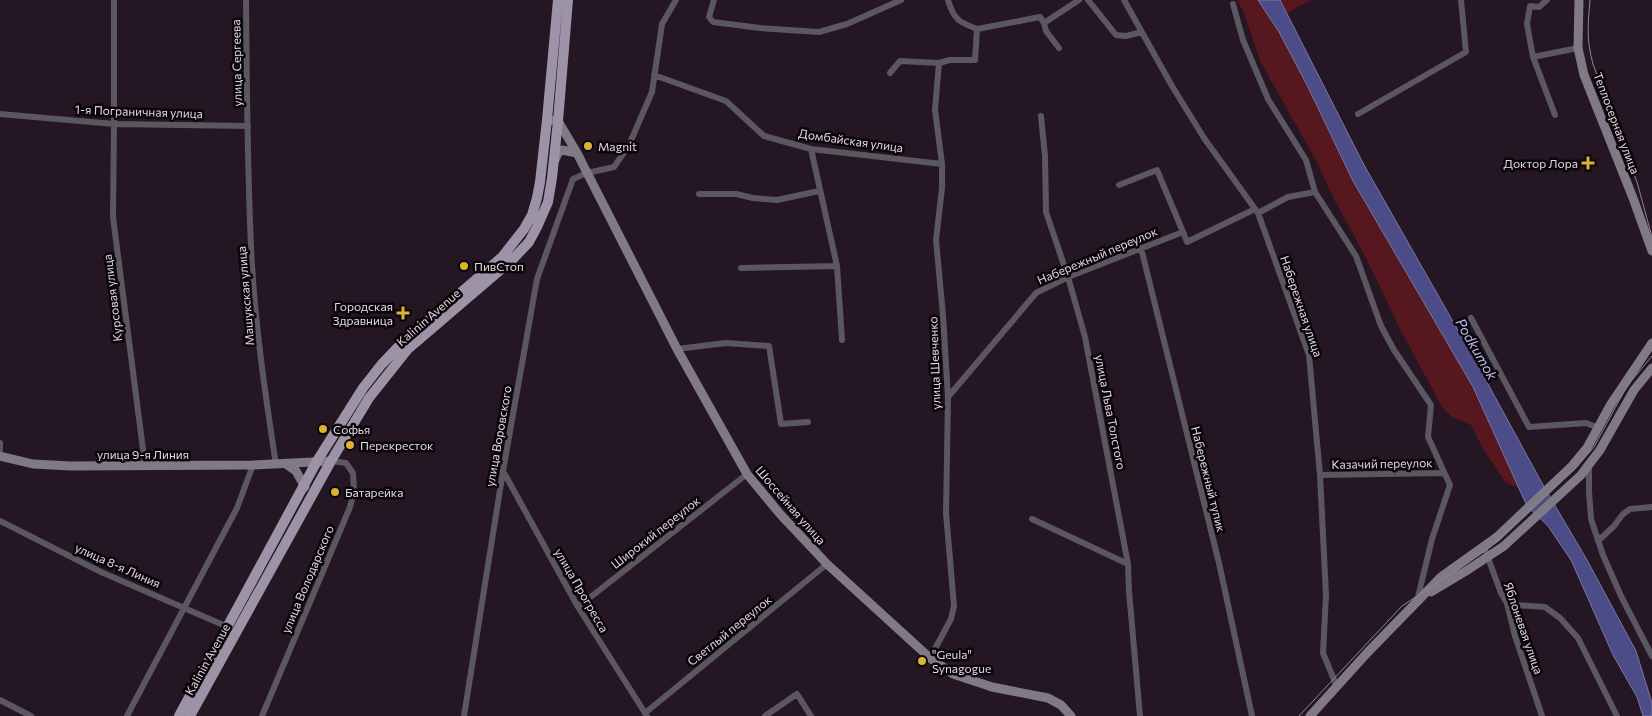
<svg xmlns="http://www.w3.org/2000/svg" width="1652" height="716" font-family="Commissioner,sans-serif">
	<style>
		.green { fill: #56171e }
		.water { fill: #4c4d88; stroke: #7976a2 }
		.lines { fill: none; stroke-linecap: round; stroke-linejoin: round }
		.street { stroke: #5b5760; stroke-width: 6 }
		.secondary { stroke: #807a87; stroke-width: 9 }
		.primary { stroke: #9c94a6; stroke-width: 10 }
		.tram { stroke: #918590; stroke-width: 1 }
		.poi-dot { fill: #dab333; stroke: #0a0509; stroke-width: 2 }
		.labels { text-anchor: middle; dominant-baseline: central; stroke-width: 5; stroke-linejoin: round; paint-order: stroke }
		.street-label { font-size: 12px; fill: #e1d7e0; stroke: #0a0509 }
		.poi-label { font-size: 12px; fill: #e1d7e0; stroke: #0a0509; text-anchor: start }
		.water-label { font-size: 14px; font-style: italic; fill: #babef4; stroke: #0a0509 }
	</style>
	<rect width="100%" height="100%" fill="#241623"/>
	<path class="green" d="M 1237,0 L 1258,0 L 1279,32 L 1307,85 L 1353,181 L 1473,387 L 1519,488 L 1506,483 L 1483,449 L 1471,425 L 1452,417 L 1442,407 L 1400,329 L 1367,260 L 1331,193 L 1317,162 L 1260,61 L 1244,13 Z
		M 1280,0 L 1311,0 L 1287,13 Z"/>
	<path class="water" d="M 1258,0 L 1280,0 L 1364,165 L 1476,362 L 1543,485 L 1587,560 L 1636,651 L 1652,703 L 1652,716 L 1643,716 L 1637,697 L 1613,655 L 1571,560 L 1548,526 L 1527,506 L 1473,387 L 1353,181 L 1307,85 L 1279,32 Z"/>
	<g class="lines">
		<path class="street" d="M 114,0 L 114,124 L 113,217 L 145,465
			M 246,0 C 247,88 247,177 252,265 C 256,332 266,399 276,465
			M 714,0 L 709,17 L 713,22 L 760,28 L 819,32 L 847,24 L 901,0
			M 1088,0 L 1116,35 L 1126,36 L 1142,32
			M 1124,0 L 1172,86 L 1204,138 L 1258,213 L 1309,355 L 1320,475 L 1326,595 L 1323,653 L 1337,687
			M 1547,0 L 1539,7 L 1530,6 L 1527,24 L 1533,57 L 1555,115
			M 1233,4 L 1243,40 L 1268,99 L 1306,160 L 1315,192 L 1356,256 L 1381,326 L 1394,350 L 1431,405 L 1428,437 L 1450,485 L 1432,539 L 1417,601
			M 1044,23 L 1079,0
			M 977,29 L 1040,17 L 1044,23 L 1046,31 L 1059,48
			M 1533,57 L 1578,48
			M 890,73 L 900,61 L 939,63
			M 654,75 L 726,101 L 764,136 L 811,149 L 942,164
			M 0,114 L 114,124 L 248,126
			M 1358,114 L 1466,52 L 1461,0
			M 1041,116 L 1045,156 L 1046,212 L 1068,277 L 1085,337 L 1128,564 L 1129,591 L 1140,716
			M 811,149 L 837,266 L 842,340
			M 1119,185 L 1157,170 L 1183,232
			M 699,194 L 736,194 L 753,198 L 777,200 L 819,191
			M 1258,213 L 1288,197 L 1315,192
			M 1141,248 L 1219,563 L 1252,716
			M 741,268 L 837,266
			M 1471,318 L 1529,427 L 1586,423 L 1599,428
			M 677,349 L 726,343 L 769,346 L 781,424 L 808,422
			M 948,397 L 1036,293 L 1068,277 L 1183,232 L 1187,242 L 1255,209
			M 0,443 L 0,450
			M 1589,465 L 1589,491 L 1591,519 L 1603,555 L 1621,596 L 1652,656
			M 503,471 L 578,607 L 647,716
			M 1320,475 L 1444,473
			M 1032,519 L 1128,564
			M 0,521 L 101,572 L 228,627
			M 1598,541 L 1614,526 L 1623,514 L 1630,509 L 1652,507
			M 1484,547 L 1501,593 L 1507,603 L 1515,636 L 1542,716
			M 1507,603 L 1517,605 L 1545,607 L 1560,618 L 1578,638 L 1617,716
			M 578,607 L 747,474
			M 930,658 L 951,619 L 954,606 L 946,513 L 948,397 L 943,315 L 936,240 L 942,188 L 942,164 L 935,110 L 939,63 L 950,60 L 975,60 L 977,29 C 959,22 954,20 948,0
			M 0,700 L 31,716
			M 645,713 L 827,564
			M 127,716 L 237,508 L 253,465
			M 262,716 L 350,507 L 354,491 L 353,473 L 346,463 L 331,461
			M 464,716 L 503,471 L 537,279 L 573,179 L 587,173 L 614,167 L 629,145 L 652,92 L 662,24 L 676,0
			M 765,716 L 797,694 L 811,716"/>
		<path class="secondary" d="M 1579,0 L 1578,48 L 1584,75 L 1633,198 L 1652,251
			M 547,120 L 558,121 L 577,153 L 677,349 L 747,474 L 780,514 L 827,564 L 930,658 L 953,674 L 992,687 L 1048,698 L 1061,705 L 1071,716
			M 555,160 L 558,153 L 562,150 L 577,153
			M 0,456 L 33,464 L 71,466 L 253,465 L 331,461
			M 286,464 L 296,471 L 305,487
			M 1431,592 L 1466,571 L 1504,546 L 1581,475 L 1600,450 L 1634,390 L 1652,368
			M 1310,716 L 1368,652 L 1441,577 L 1497,537 L 1572,466 L 1587,448 L 1611,404 L 1652,343"/>
		<path class="primary" d="M 179,716 L 317,461 L 363,388 L 381,365 L 400,345 L 502,257 L 524,229 L 532,215 L 537,198 L 540,182 L 547,120 L 558,0
			M 190,716 L 331,461 L 369,398 L 408,349 L 512,260 L 529,242 L 537,227 L 548,202 L 552,178 L 558,121 L 568,0"/>
		<path class="tram" d="M 1590,0 C 1588,26 1586,38 1593,64 L 1637,182 L 1652,237
			M 1299,716 L 1402,606 L 1488,549 L 1575,469 L 1594,447 L 1627,386 L 1652,356"/>
	</g>
	<g class="poi-dot">
		<circle cx="588" cy="146" r="5"/>
		<path d="M1585.5 155.5h5v5h5v5h-5v5h-5v-5h-5v-5h5z"/>
		<circle cx="464" cy="266" r="5"/>
		<path d="M400.5 305.5h5v5h5v5h-5v5h-5v-5h-5v-5h5z"/>
		<circle cx="323" cy="429" r="5"/>
		<circle cx="350" cy="445" r="5"/>
		<circle cx="335" cy="492" r="5"/>
		<circle cx="922" cy="661" r="5"/>
	</g>
	<g class="labels">
		<g class="street-label">
			<text transform="translate(236 63) rotate(-91)">улица Сергеева</text>
			<text transform="translate(139 111) rotate(2)">1-я Пограничная улица</text>
			<text transform="translate(1617 123) rotate(69)">Теплосерная улица</text>
			<text transform="translate(851 140) rotate(8)">Домбайская улица</text>
			<text transform="translate(1097 255) rotate(-23)">Набережный переулок</text>
			<text transform="translate(245 296) rotate(-95)">Машукская улица</text>
			<text transform="translate(112 298) rotate(-97)">Курсовая улица</text>
			<text transform="translate(1302 306) rotate(71)">Набережная улица</text>
			<text transform="translate(428 317) rotate(-41)">Kalinin Avenue</text>
			<text transform="translate(934 363) rotate(-92)">улица Шевченко</text>
			<text transform="translate(1111 412) rotate(79)">улица Льва Толстого</text>
			<text transform="translate(498 436) rotate(-80)">улица Воровского</text>
			<text x="143" y="454">улица 9-я Линия</text>
			<text transform="translate(1382 463) rotate(-1)">Казачий переулок</text>
			<text transform="translate(1209 479) rotate(76)">Набережный тупик</text>
			<text transform="translate(791 505) rotate(49)">Шоссейная улица</text>
			<text transform="translate(655 532) rotate(-38)">Широкий переулок</text>
			<text transform="translate(118 565) rotate(24)">улица 8-я Линия</text>
			<text transform="translate(307 579) rotate(-67)">улица Володарского</text>
			<text transform="translate(582 590) rotate(60)">улица Прогресса</text>
			<text transform="translate(1524 628) rotate(71)">Яблоневая улица</text>
			<text transform="translate(729 630) rotate(-39)">Светлый переулок</text>
			<text transform="translate(207 659) rotate(-61)">Kalinin Avenue</text>
		</g>
		<g class="poi-label">
			<text x="598" y="146">Magnit</text>
			<text x="1578" y="163" text-anchor="end">Доктор Лора</text>
			<text x="474" y="266">ПивСтоп</text>
			<text x="393" y="306" text-anchor="end">Городская<tspan x="393" dy="14">Здравница</tspan></text>
			<text x="333" y="429">Софья</text>
			<text x="360" y="445">Перекресток</text>
			<text x="345" y="492">Батарейка</text>
			<text x="932" y="654">"Geula"<tspan x="932" dy="14">Synagogue</tspan></text>
		</g>
		<g class="water-label">
			<text transform="translate(1477 349) rotate(60)">Podkumok</text>
		</g>
	</g>
</svg>
